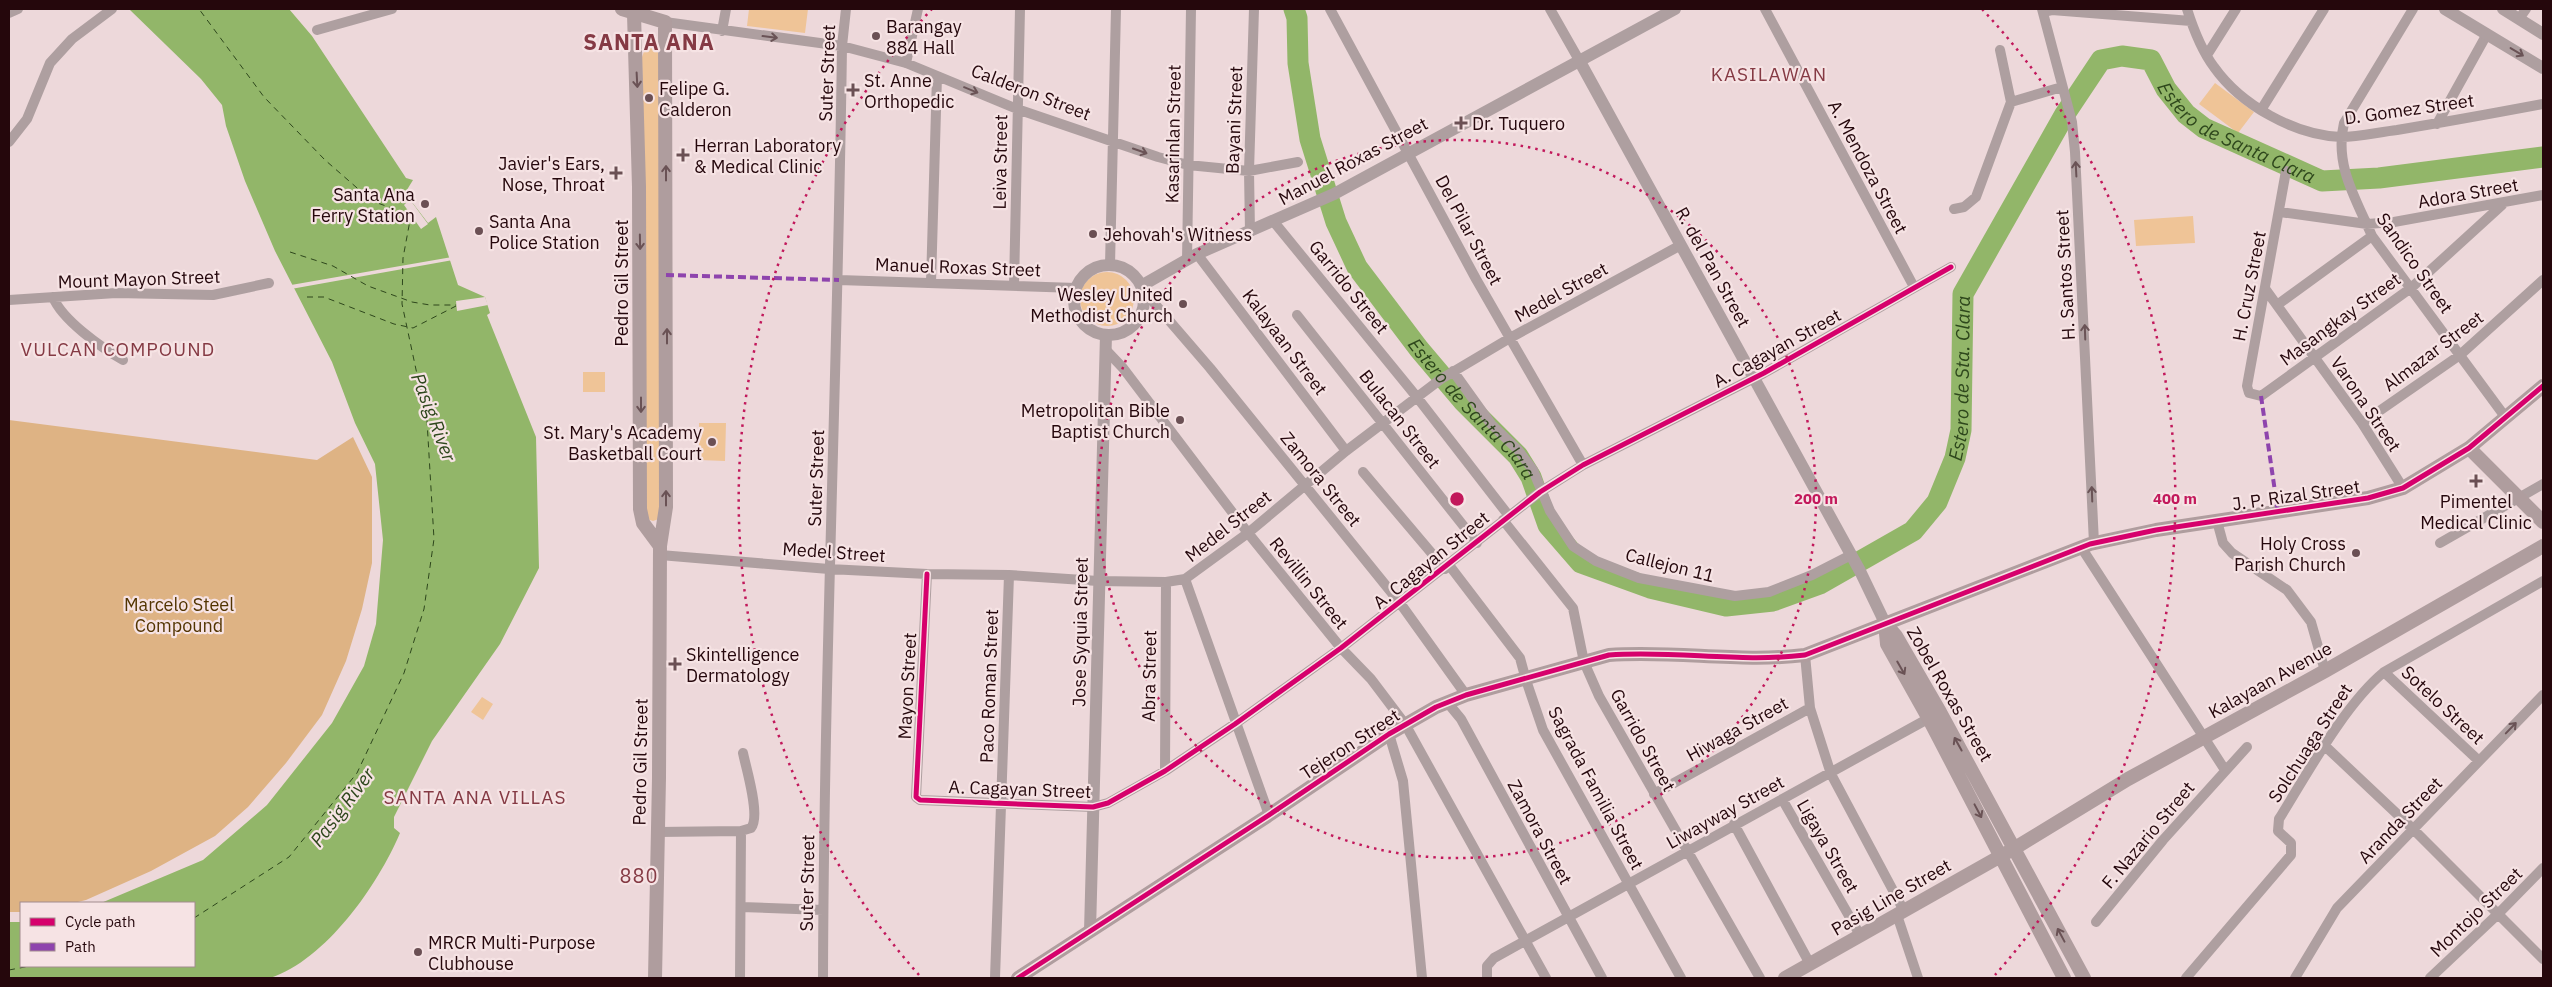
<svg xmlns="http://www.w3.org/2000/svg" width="2552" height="987" font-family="'IBM Plex Sans',sans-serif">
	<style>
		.green { fill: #efc497 }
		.forest { fill: #deb384 }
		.water { fill: #92b669 }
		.pier { fill: #edd8da }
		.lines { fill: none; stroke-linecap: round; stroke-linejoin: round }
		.river { stroke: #92b669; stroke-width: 21 }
		.ferry { stroke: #2e471c; stroke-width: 1; stroke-dasharray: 6 5; stroke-linecap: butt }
		.minor { stroke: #ae9fa0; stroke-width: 10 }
		.tertiary { stroke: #ae9fa0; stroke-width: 12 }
		.secondary { stroke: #af9d9e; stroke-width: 14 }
		.quiet { stroke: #8e44ad; stroke-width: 4; stroke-dasharray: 8 4; stroke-linecap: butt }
		.cycleway-casing { stroke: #f6e3e4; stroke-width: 8 }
		.cycleway { stroke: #d6006c; stroke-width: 5 }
		.oneway { stroke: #6a5356 }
		.oneway2 { stroke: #6a5255 }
		.ring { fill: none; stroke: #c2185b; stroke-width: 2.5; stroke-dasharray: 2.5 5 }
		.poi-dot { fill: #6b5054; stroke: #f6e3e4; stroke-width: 2 }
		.labels { text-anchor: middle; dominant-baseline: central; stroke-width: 4.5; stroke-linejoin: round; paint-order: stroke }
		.poi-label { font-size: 18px; fill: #25070c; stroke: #f6e3e4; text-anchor: start }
		.street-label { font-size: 18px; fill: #25070c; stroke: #f6e3e4 }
		.park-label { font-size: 18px; fill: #523400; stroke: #f6e3e4 }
		.neighbourhood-label { font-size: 19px; letter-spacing: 1px; fill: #853a44; stroke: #f6e3e4 }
		.water-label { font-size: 19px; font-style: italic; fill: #2e471c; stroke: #f6e3e4 }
		.quarter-label { font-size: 20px; letter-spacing: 1px; fill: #853a44; stroke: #f6e3e4 }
		.district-label { font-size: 22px; font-weight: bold; letter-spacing: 1px; fill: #853a44; stroke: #f6e3e4 }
		.centre { fill: #c2185b; stroke: #f6e3e4; stroke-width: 2.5 }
		.ring-label { font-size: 15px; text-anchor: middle; font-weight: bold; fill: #c2185b; stroke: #f6e3e4; stroke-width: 4.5; stroke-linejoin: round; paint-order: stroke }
	</style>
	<rect width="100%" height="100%" fill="#edd8da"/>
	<path class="green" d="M 749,9 L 808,9 L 805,33 L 747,26 Z
		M 651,48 L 656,48 L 659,54 L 661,512 L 659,519 L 653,521 L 647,519 L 644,513 L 646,314 L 642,57 L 645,49 Z
		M 2215,83 L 2254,112 L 2238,133 L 2199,104 Z
		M 2193,216 L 2195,243 L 2136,246 L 2134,220 Z
		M1080 299a27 27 0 1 1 54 0a27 27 0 1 1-54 0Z
		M 583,372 L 605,372 L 605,392 L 583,392 Z
		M 699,423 L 726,423 L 725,461 L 699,460 Z
		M 482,697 L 493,704 L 483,720 L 471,712 Z"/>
	<path class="forest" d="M 9,420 L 317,460 L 353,437 L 372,477 L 372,563 L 362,609 L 346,661 L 322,715 L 286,763 L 248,807 L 215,836 L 151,871 L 86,900 L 74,903 L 21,903 L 21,912 L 9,912 Z"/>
	<path class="water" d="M 129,9 L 289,9 L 312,36 L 406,178 L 413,180 L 405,193 L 428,223 L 436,217 L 458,285 L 485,297 L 490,313 L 487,315 L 536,437 L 539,568 L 500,644 L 432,741 L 394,817 L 394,828 L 400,833 C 378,885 326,960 270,978 C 257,982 221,978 206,978 C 140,978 74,978 9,978 L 9,922 L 21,922 L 21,966 L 194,966 L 194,903 L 101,903 L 203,860 L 267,805 L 332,723 L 364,666 L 376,624 L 383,540 L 375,464 L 355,423 L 332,362 L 275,251 L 245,181 L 226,126 L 222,105 L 201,79 Z"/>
	<path class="pier" d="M 408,197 L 428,224 L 421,229 L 404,205 L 406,203 L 403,200 Z
		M 452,257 L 453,260 L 291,289 L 291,285 Z
		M 485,297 L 488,305 L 457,311 L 456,301 Z"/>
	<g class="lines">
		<path class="river" id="s1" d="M 1294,9 L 1297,18 L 1298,63 L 1310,139 L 1336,222 L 1357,267 L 1419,349 L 1463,401 L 1518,456 L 1531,477 L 1548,525 L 1581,563 L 1650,588 L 1726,606 L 1773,601 L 1820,584 L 1913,531 L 1937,502 L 1955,458 L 1961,430 L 1963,294 L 2065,114 L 2101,60 L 2122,56 L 2151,60 L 2166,89 L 2186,114 L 2204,128 L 2322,181 L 2379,178 L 2543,157"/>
		<path class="ferry" d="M 290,252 L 333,266 L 368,286 L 412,302 L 430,305 L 456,305
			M 307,297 L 324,297 L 394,324 L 413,328 L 456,306
			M 194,918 L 289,857 L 357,773 L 404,673 L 424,609 L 434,539 L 427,421 L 402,304 L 403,258 L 411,215 L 372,201 L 325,160 L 264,97 L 199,9
			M 9,970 L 30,966"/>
		<path class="minor" d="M 1330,9 L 1476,279 L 1583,465
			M 1550,9 L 1579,60
			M 1765,9 L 1914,287
			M 2042,9 L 2072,122 L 2075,152 L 2094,543
			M 2187,9 C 2193,28 2202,51 2214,67 C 2241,105 2294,135 2341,137 C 2359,137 2379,132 2397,130 C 2446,122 2495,113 2543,104
			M 2413,9 L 2344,123 C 2334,165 2356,199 2372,236 L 2506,418
			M 2043,12 L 2052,10 L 2191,21
			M 9,13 L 18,9
			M 2519,19 L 2526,9
			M 665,22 L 842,46 L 906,63 L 1017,109 L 1158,157 L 1188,165 L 1249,171 L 1298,162
			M 317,30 L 392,9
			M 722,31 L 726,9
			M 2207,55 L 2236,9
			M 906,63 L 918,9
			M 2011,102 L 2062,87
			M 2261,110 L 2324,9
			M 2437,124 L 2487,34
			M 9,142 L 27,119 L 50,63 L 72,39 L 112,9
			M 2286,171 L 2247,386 L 2249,393 L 2261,396 L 2411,288 L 2502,205
			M 1954,209 L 1964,207 L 1976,197 L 2011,102 L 2000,50
			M 2280,212 L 2367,224 L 2394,222 L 2543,195
			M 1274,222 L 1416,396 L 1509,516
			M 1250,232 L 1249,171 L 1254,9
			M 1197,254 L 1346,451
			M 1187,260 L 1191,9
			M 1110,265 L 1116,9
			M 839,280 L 1076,288
			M 931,283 L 937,76
			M 1014,286 L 1020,9
			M 1142,289 L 1210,368 L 1400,603 L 1466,695
			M 2266,290 L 2362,423 L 2403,488
			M 53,297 C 62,320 102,348 123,360
			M 9,300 L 116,293 L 213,295 L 269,283
			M 2277,305 L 2372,236
			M 1297,315 L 1477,543
			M 1105,349 L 1123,368 L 1248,533 L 1341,648 L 1371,679 L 1405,724 L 1546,978
			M 1453,371 L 1491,424 L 1518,450 L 1533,470 L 1550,511 L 1573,546 L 1596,561 L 1639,578 L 1735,596 L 1769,592 L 1812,575 L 1851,555
			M 2362,423 L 2460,355 L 2543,280
			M 1363,472 L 1445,569
			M 1503,520 L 1573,608 L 1584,662 L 1599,696 L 1760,978
			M 2217,521 L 2223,543 L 2232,553 L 2287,590 L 2311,622 L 2325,671
			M 2440,543 L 2543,484
			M 2081,547 L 2225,770
			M 660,555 L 829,569 L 927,574 L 1009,575 L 1098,581 L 1166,582 L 1185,579 L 1248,533 L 1346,451 L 1441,379 L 1510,338 L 1681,245
			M 1449,565 L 1520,658 L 1526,680 L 1543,730 L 1681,978
			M 927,574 L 916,797 L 920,800 L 1093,807 L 1108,803 L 1165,771 L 1235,724 L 1341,648 L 1540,492 L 1583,465 L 1764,373 L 1951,267
			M 1185,579 L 1269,815
			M 1805,655 L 1810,708 L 1831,774 L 1904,911
			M 2384,672 L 2479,761
			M 1447,702 L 1461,719 L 1602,978
			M 1389,734 L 1403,781 L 1422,978
			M 2325,746 L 2413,829 L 2543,959
			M 1165,771 L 1166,582
			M 1654,794 L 1810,708
			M 1782,799 L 1860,935
			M 1734,824 L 1810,964
			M 658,832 L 741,831 L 751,828 C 761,816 746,768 743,753
			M 741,907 L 823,910
			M 1897,915 L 1918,978
			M 2096,922 L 2163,840 L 2247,747
			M 740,978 L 741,831
			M 823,978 C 824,667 838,357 842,46 L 846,9
			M 995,978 L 1009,575
			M 1487,978 L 1487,966 L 1494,958 L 1933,716
			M 2186,978 L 2291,855 L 2291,843 L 2278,831 L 2279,819 C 2307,774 2345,704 2384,672 L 2543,581
			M 2295,978 L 2337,908 L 2543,695
			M 2430,978 L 2498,914 L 2543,868"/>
		<path class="tertiary" d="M 2445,9 L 2543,68
			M 2503,9 L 2543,34
			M 1579,60 L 1860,571 L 1885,623
			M1074 300a35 35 0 1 1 70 0a35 35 0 1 1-70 0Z
			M 1141,286 L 1197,254 L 1334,194 L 1675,9
			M 1090,931 L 1106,335"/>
		<path class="secondary" d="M 622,9 L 665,22 L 666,507 L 660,546 L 659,778 L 655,978
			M 634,14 L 639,187 L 640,509 L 643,523 L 660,546
			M 2469,448 L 2543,522
			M 1885,623 L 1896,636 L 1940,712 L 2084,978
			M 1885,623 L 1887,644 L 1929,719 L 2064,978
			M 1018,978 L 1269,815 L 1389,734 L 1436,707 L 1466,695 L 1609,655 C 1675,650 1740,663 1805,655 L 2090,544 L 2156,530 L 2368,498 L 2403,488 L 2469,448 L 2543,386
			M 1785,978 L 2015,848 L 2128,779 L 2325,671 L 2543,546"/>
		<path class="quiet" d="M 666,275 L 839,280
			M 2261,396 L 2278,512"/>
		<defs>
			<path id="cycleway" d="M 927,574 L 916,797 L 920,800 L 1093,807 L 1108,803 L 1165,771 L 1235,724 L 1341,648 L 1540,492 L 1583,465 L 1764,373 L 1951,267
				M 1018,978 L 1269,815 L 1389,734 L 1436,707 L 1466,695 L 1609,655 C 1675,650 1740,663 1805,655 L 2090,544 L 2156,530 L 2368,498 L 2403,488 L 2469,448 L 2543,386"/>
		</defs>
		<use href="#cycleway" class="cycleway-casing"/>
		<use href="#cycleway" class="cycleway"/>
	</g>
	<defs><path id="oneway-shaft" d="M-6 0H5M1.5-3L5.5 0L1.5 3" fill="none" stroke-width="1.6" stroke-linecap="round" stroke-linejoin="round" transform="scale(1.25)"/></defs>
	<g class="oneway">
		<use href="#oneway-shaft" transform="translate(770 37) rotate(7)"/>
		<use href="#oneway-shaft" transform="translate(2517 52) rotate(31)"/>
		<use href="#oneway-shaft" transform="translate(971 90) rotate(22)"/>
		<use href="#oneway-shaft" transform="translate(1140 151) rotate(19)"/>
		<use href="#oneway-shaft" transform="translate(2076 169) rotate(-93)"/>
		<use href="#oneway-shaft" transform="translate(2085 332) rotate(-92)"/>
		<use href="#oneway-shaft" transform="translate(2092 494) rotate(-92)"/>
		<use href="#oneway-shaft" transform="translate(2511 728) rotate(-46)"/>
	</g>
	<g class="oneway2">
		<use href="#oneway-shaft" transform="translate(637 80) rotate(87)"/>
		<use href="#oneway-shaft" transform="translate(666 173) rotate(-90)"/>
		<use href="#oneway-shaft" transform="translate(640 242) rotate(89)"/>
		<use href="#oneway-shaft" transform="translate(667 336) rotate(-90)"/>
		<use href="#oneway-shaft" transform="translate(641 405) rotate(90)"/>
		<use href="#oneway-shaft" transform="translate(666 498) rotate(-90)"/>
		<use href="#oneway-shaft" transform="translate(1901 668) rotate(60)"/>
		<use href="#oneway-shaft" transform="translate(1958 744) rotate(-119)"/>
		<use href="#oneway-shaft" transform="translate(1978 811) rotate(62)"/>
		<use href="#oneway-shaft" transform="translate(2061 935) rotate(-118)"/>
	</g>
	<g class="ring">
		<circle cx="1457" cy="499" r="359"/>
		<path d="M919 975A718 718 0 0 1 932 9M1982 9A718 718 0 0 1 1995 975"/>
	</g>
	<g class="poi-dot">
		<circle cx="876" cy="36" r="5"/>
		<path d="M850.5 82.5h5v5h5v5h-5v5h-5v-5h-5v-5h5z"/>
		<circle cx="649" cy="98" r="5"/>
		<path d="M1458.5 115.5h5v5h5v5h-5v5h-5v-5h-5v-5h5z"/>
		<path d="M680.5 147.5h5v5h5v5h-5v5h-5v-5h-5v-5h5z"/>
		<path d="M613.5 165.5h5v5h5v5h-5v5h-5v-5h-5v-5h5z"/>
		<circle cx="425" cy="204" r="5"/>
		<circle cx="479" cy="231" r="5"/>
		<circle cx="1093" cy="234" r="5"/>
		<circle cx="1183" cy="304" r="5"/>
		<circle cx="1180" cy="420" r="5"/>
		<circle cx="712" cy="442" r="5"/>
		<path d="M2473.5 473.5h5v5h5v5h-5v5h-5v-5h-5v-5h5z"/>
		<circle cx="2356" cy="553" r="5"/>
		<path d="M672.5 656.5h5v5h5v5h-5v5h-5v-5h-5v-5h5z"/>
		<circle cx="418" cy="952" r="5"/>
	</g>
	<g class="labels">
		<g class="poi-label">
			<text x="886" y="26">Barangay<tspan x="886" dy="21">884 Hall</tspan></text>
			<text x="864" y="80">St. Anne<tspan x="864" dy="21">Orthopedic</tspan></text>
			<text x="659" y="88">Felipe G.<tspan x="659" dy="21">Calderon</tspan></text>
			<text x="1472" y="123">Dr. Tuquero</text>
			<text x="694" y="145">Herran Laboratory<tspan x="694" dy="21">&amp; Medical Clinic</tspan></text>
			<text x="605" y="163" text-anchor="end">Javier's Ears,<tspan x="605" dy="21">Nose, Throat</tspan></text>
			<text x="415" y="194" text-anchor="end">Santa Ana<tspan x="415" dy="21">Ferry Station</tspan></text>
			<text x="489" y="221">Santa Ana<tspan x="489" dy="21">Police Station</tspan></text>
			<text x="1103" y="234">Jehovah's Witness</text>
			<text x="1173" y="294" text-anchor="end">Wesley United<tspan x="1173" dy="21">Methodist Church</tspan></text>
			<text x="1170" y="410" text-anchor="end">Metropolitan Bible<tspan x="1170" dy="21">Baptist Church</tspan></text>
			<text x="702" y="432" text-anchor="end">St. Mary's Academy<tspan x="702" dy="21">Basketball Court</tspan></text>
			<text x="2476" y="501" text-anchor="middle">Pimentel<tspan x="2476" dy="21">Medical Clinic</tspan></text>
			<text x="2346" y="543" text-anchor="end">Holy Cross<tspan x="2346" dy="21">Parish Church</tspan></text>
			<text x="686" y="654">Skintelligence<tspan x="686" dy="21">Dermatology</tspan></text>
			<text x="428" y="942">MRCR Multi-Purpose<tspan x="428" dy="21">Clubhouse</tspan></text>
		</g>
		<g class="street-label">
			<text transform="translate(827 73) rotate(-88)">Suter Street</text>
			<text transform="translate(1031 92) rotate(21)">Calderon Street</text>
			<text transform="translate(2409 109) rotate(-8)">D. Gomez Street</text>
			<text transform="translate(1234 120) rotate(-88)">Bayani Street</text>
			<text transform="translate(1173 134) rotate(-89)">Kasarinlan Street</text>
			<text transform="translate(1353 161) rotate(-28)">Manuel Roxas Street</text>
			<text transform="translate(1000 162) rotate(-89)">Leiva Street</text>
			<text transform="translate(1868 167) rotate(62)">A. Mendoza Street</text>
			<text transform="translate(2468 193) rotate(-10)">Adora Street</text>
			<text transform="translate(1469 230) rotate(62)">Del Pilar Street</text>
			<text transform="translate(2415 263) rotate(55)">Sandico Street</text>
			<text transform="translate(958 267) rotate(2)">Manuel Roxas Street</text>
			<text transform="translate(1713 267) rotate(61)">R. del Pan Street</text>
			<text transform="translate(2065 275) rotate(-93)">H. Santos Street</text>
			<text transform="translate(139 279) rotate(-2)">Mount Mayon Street</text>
			<text transform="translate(621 283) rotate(-90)">Pedro Gil Street</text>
			<text transform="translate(2249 286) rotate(-79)">H. Cruz Street</text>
			<text transform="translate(1349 287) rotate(51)">Garrido Street</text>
			<text transform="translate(1561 292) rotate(-29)">Medel Street</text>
			<text transform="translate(2340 319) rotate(-36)">Masangkay Street</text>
			<text transform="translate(1285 342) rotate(53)">Kalayaan Street</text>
			<text transform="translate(1777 348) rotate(-29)">A. Cagayan Street</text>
			<text transform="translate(2433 351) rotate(-37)">Almazar Street</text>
			<text transform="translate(2366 404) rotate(56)">Varona Street</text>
			<text transform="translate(1400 419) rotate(52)">Bulacan Street</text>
			<text transform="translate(816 478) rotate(-88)">Suter Street</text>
			<text transform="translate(1321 479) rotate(51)">Zamora Street</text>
			<text transform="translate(2296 495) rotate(-8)">J. P. Rizal Street</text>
			<text transform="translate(1228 526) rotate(-38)">Medel Street</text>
			<text transform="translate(834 552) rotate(4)">Medel Street</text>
			<text transform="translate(1431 560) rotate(-39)">A. Cagayan Street</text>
			<text transform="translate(1670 565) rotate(14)">Callejon 11</text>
			<text transform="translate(1309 583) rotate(51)">Revillin Street</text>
			<text transform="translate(1080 632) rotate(-89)">Jose Syquia Street</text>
			<text transform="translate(1149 676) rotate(-89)">Abra Street</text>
			<text transform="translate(2270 680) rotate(-29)">Kalayaan Avenue</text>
			<text transform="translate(907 686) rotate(-87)">Mayon Street</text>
			<text transform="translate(989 686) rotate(-88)">Paco Roman Street</text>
			<text transform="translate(1950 694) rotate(60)">Zobel Roxas Street</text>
			<text transform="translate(2443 705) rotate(43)">Sotelo Street</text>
			<text transform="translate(1737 729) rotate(-29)">Hiwaga Street</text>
			<text transform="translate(1643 740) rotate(61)">Garrido Street</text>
			<text transform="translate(2310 743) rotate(-57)">Solchuaga Street</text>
			<text transform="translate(1350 744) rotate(-33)">Tejeron Street</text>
			<text transform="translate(640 762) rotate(-89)">Pedro Gil Street</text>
			<text transform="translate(1596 788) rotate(62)">Sagrada Familia Street</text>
			<text transform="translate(1020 789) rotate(2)">A. Cagayan Street</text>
			<text transform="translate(1725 812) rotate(-29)">Liwayway Street</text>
			<text transform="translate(2400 820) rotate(-46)">Aranda Street</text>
			<text transform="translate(1540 832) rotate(62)">Zamora Street</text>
			<text transform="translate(2148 835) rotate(-50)">F. Nazario Street</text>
			<text transform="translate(1828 846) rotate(60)">Ligaya Street</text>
			<text transform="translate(807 883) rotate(-89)">Suter Street</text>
			<text transform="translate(1891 897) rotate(-30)">Pasig Line Street</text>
			<text transform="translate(2476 912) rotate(-44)">Montojo Street</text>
		</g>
		<g class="park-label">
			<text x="179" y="604">Marcelo Steel<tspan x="179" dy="21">Compound</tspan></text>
		</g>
		<g class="neighbourhood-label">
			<text x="1769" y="74">KASILAWAN</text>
			<text x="118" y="349">VULCAN COMPOUND</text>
			<text x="475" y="797">SANTA ANA VILLAS</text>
		</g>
		<g class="water-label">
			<text stroke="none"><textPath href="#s1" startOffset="1688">Estero de Santa Clara</textPath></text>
			<text stroke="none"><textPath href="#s1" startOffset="1164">Estero de Sta. Clara</textPath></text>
			<text stroke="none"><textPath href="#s1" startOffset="451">Estero de Santa Clara</textPath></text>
			<text transform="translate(434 417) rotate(69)">Pasig River</text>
			<text transform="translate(342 807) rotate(-53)">Pasig River</text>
		</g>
		<g class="quarter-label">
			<text x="639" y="875">880</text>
		</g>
		<g class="district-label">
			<text x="649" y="41">SANTA ANA</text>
		</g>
	</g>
	<circle cx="1457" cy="499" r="8" class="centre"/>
	<g class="ring-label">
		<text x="1816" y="504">200 m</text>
		<text x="2175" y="504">400 m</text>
	</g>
	<rect width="2552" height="987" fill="none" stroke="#25070c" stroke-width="20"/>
	<rect x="20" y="902" width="175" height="65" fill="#f6e3e4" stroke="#a28b8e"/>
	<rect x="30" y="918" width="25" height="8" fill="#d6006c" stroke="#a28b8e"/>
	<text x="65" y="927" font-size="15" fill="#25070c">Cycle path</text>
	<rect x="30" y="943" width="25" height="8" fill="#8e44ad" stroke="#a28b8e"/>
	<text x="65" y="952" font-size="15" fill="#25070c">Path</text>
</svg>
